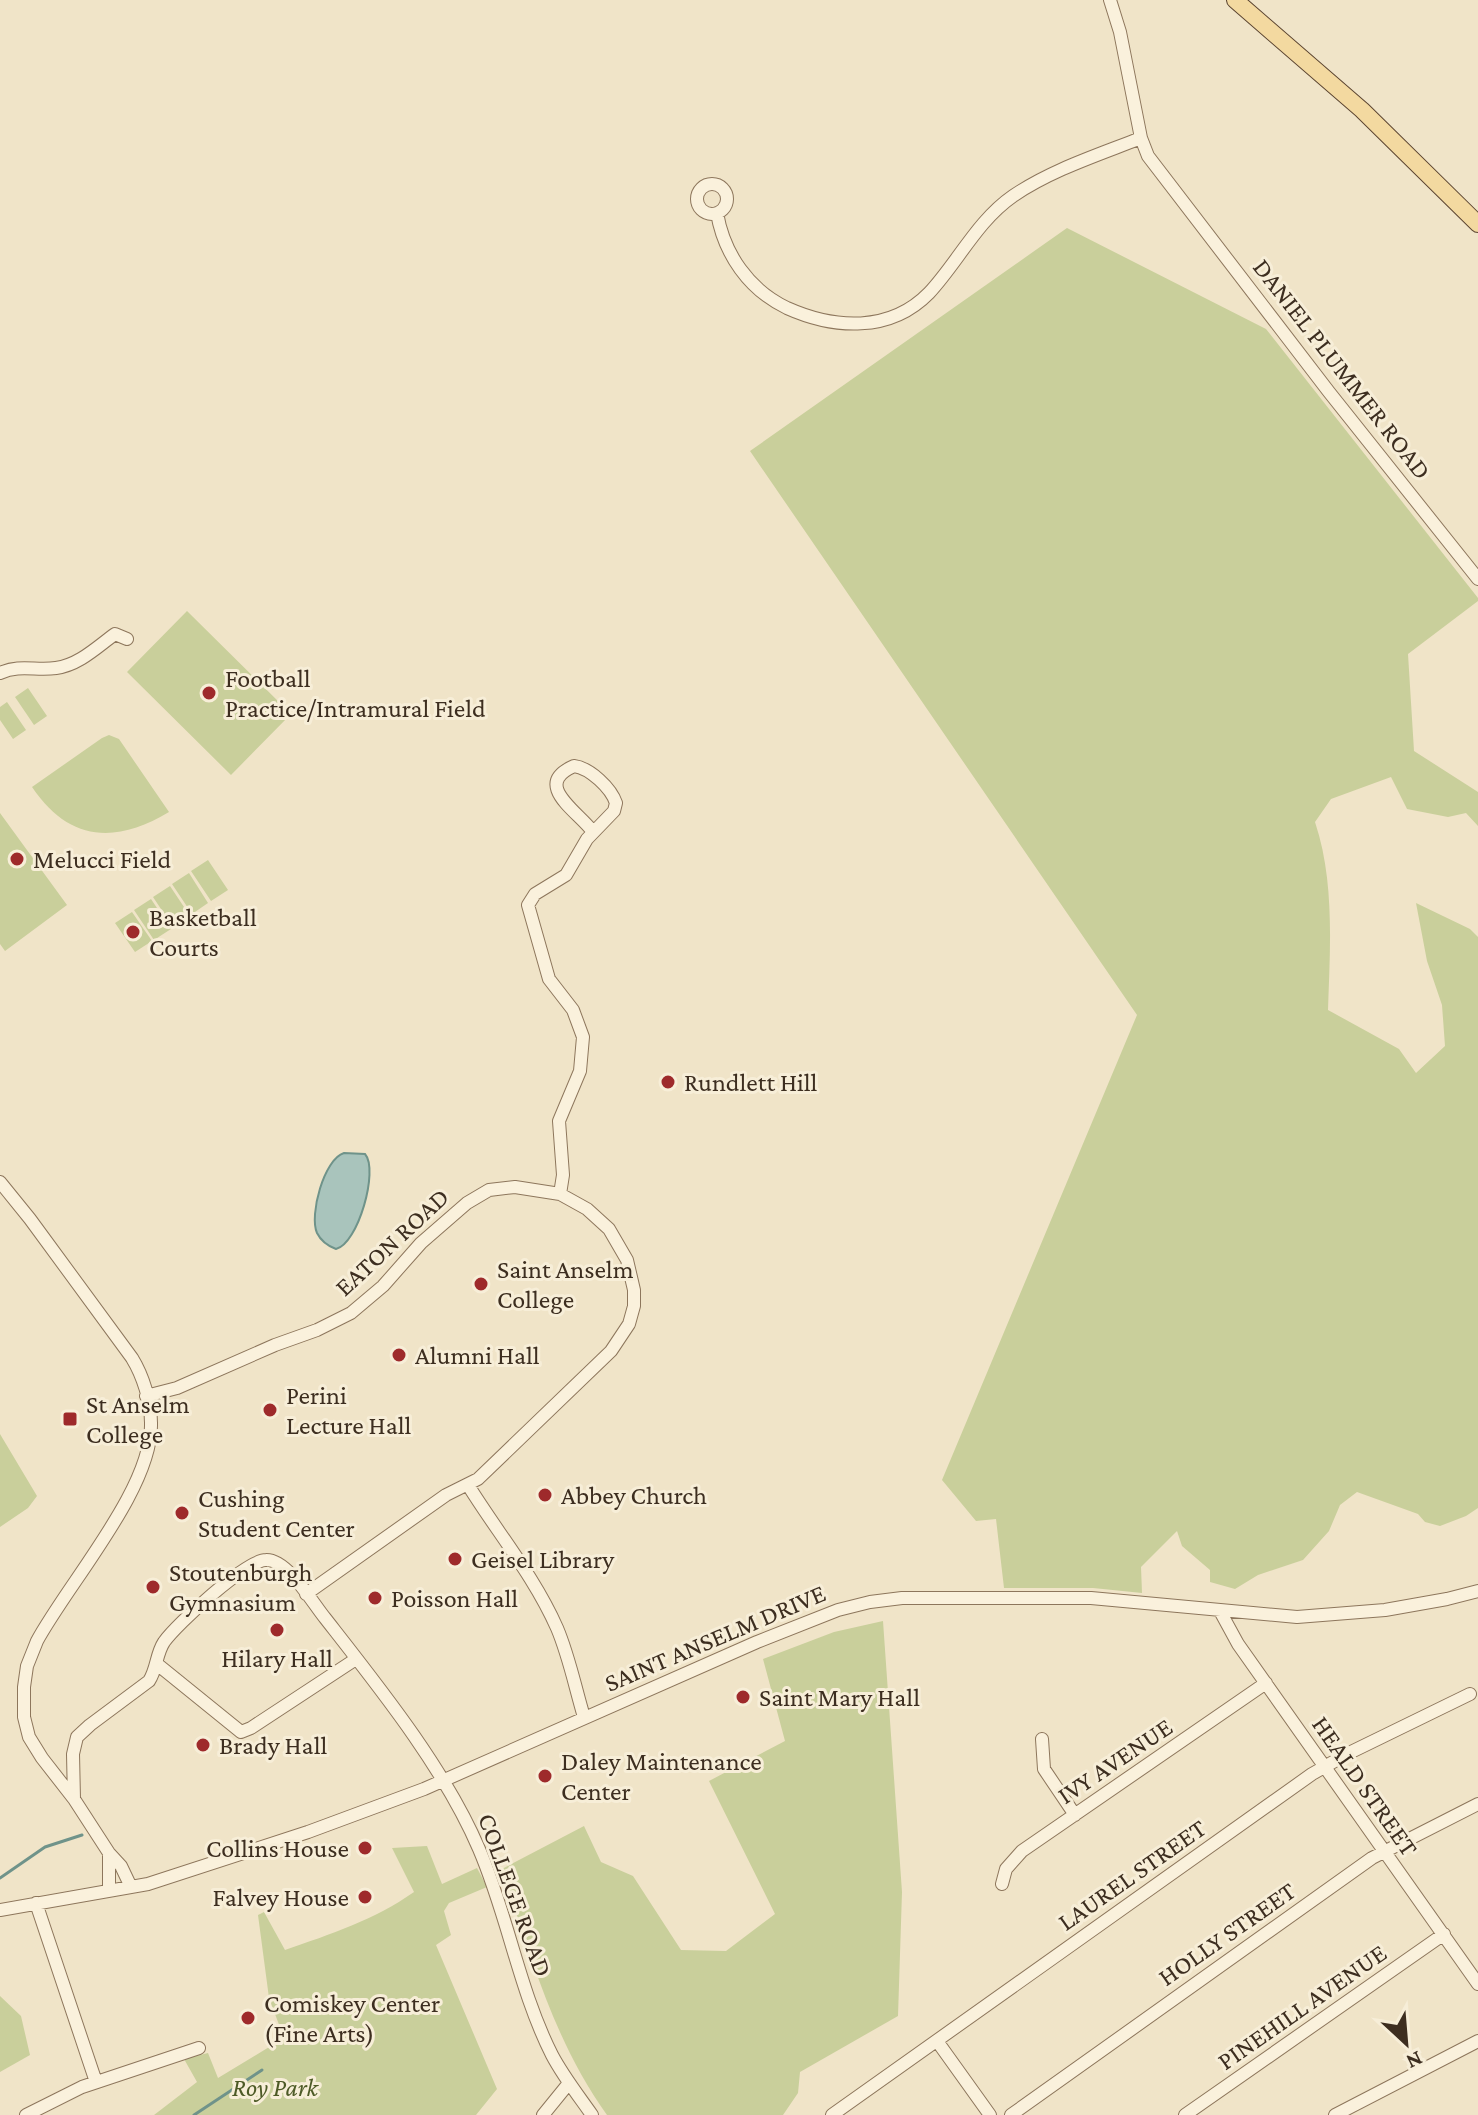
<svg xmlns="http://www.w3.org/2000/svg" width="1478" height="2115" font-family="'Crimson Pro',serif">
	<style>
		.green { fill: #c9cf9b }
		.water { fill: #a9c4bc; stroke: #6f938a; stroke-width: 2 }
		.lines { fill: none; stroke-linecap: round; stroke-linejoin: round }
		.stream { stroke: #6f938a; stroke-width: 3 }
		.minor-casing { stroke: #8d765c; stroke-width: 14 }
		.major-casing { stroke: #5b4430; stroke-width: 18 }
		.minor { stroke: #faf1dc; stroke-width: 12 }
		.major { stroke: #f3d9a0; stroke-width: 16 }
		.poi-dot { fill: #9e2a2b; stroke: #f7eed8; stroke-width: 3 }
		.labels { text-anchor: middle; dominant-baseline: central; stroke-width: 6; stroke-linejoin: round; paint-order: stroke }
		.street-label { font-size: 26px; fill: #3d2e20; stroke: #f7eed8 }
		.poi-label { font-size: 26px; fill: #3d2e20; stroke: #f7eed8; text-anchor: start }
		.park-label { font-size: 26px; font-style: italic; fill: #4d5a26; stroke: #f7eed8 }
	</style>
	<rect width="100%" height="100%" fill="#f0e4c8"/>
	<path class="green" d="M 1067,228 L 1266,329 L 1478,598 L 1478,601 L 1408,654 L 1414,751 L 1478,792 L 1478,826 L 1466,813 L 1448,817 L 1407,809 L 1391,777 L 1331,799 L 1315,822 C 1335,882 1330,948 1328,1010 L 1399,1049 L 1416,1073 L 1445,1046 L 1442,1005 L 1427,961 L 1416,903 L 1470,929 L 1478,937 L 1478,1508 L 1466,1516 L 1440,1526 L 1425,1522 L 1418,1514 L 1357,1492 L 1340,1505 L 1329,1531 L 1303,1560 L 1258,1575 L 1235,1589 L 1210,1582 L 1210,1570 L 1182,1546 L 1177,1531 L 1141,1567 L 1142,1593 L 1093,1588 L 1004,1588 L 996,1519 L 976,1521 L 942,1480 L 1137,1015 L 750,451 Z
		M 187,611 L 291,714 L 231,775 L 127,672 Z
		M 28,688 L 47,716 L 34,725 L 15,697 Z
		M 7,702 L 26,730 L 13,739 L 0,720 L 0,707 Z
		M 109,735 L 119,739 L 169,812 C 116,844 69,842 32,787 L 102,738 Z
		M 0,813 L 67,905 L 5,951 L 0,944 Z
		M 208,860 L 228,890 L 211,901 L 191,871 Z
		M 189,873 L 208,903 L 192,914 L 172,884 Z
		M 170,886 L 190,916 L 173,927 L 153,897 Z
		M 151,899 L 171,929 L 154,940 L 134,910 Z
		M 132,912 L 152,941 L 135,952 L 115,923 Z
		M 0,1434 L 37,1496 L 28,1508 L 0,1527 Z
		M 883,1621 L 902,1892 L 898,2016 L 800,2072 L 798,2093 L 783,2115 L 607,2115 C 554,2041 530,1955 502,1869 L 584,1826 L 601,1862 L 633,1876 L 681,1950 L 726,1951 L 775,1914 L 709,1781 L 785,1741 L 763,1659 L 834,1632 Z
		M 427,1846 L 442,1884 L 477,1868 L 487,1887 L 449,1903 L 444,1911 L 451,1935 L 436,1945 L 497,2089 L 476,2115 L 154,2115 L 197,2082 L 184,2059 L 208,2053 L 218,2078 L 284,2038 L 269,1998 L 258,1915 L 264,1912 L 285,1950 C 331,1934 374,1920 414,1892 L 392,1848 Z
		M 0,1996 L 21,2016 L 30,2055 L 0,2072 Z"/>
	<path class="water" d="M 344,1153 L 365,1154 C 379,1170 358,1244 336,1249 C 328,1246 321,1241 317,1233 C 309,1215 324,1159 344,1153 Z"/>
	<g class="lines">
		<path class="stream" d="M 0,1878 L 45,1847 L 82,1835
			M 194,2115 L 262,2070"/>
		<defs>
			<path id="minor" d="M 1110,0 L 1120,32 L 1141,138 L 1148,156 L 1329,392 L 1478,579
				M697 199a15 15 0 1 1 30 0a15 15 0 1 1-30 0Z
				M 717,213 C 724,254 749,290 787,308 C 834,329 890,333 929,293 C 958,262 977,221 1013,196 C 1051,170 1098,155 1141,138
				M 0,673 C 20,664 36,671 56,668 C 79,665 97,647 115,634 L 127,639
				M 0,1182 L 30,1219 L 132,1358 C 143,1376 151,1401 151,1423 C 153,1488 69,1582 37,1641 L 27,1666 L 24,1687 L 24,1717 L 29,1737 L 42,1758 L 74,1799 L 109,1853 L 121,1866 L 131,1887
				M 560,1194 L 563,1175 L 559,1121 L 580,1071 L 583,1037 L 573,1010 L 549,979 L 528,905 L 535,894 L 566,875 L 587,839 L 614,811 L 616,803 C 611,788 590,768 574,766 C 531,785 579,812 593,832
				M 146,1396 L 177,1388 L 275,1345 L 317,1330 L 351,1313 L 383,1286 L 421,1243 L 467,1203 L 489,1190 L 515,1187 L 560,1194 L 587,1209 L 609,1229 L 627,1260 L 634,1290 L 634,1306 L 629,1324 L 611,1351 L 478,1479 L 446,1495 L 306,1594
				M 468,1485 C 497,1532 534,1576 557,1628 C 569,1656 575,1687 584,1717
				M 1220,1611 L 1238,1644 L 1478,1984
				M 157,1664 L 241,1732 L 251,1728 L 356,1659
				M 1042,1739 L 1044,1769 L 1075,1815
				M 74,1799 L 73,1754 L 77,1737 L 90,1725 L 149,1681 C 157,1669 156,1654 164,1642 C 177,1624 246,1560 266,1560 C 287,1559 312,1602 325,1618 C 379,1687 445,1769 479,1849 C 508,1916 519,1990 552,2055 C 563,2076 578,2095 592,2115
				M 109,1853 L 109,1891
				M 1002,1884 L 1006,1869 L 1022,1851 L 1266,1683
				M 36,1903 L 96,2082
				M 0,1910 L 148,1884 L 308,1832 L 424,1789 L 757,1642 L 838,1610 L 870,1602 L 902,1598 L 1091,1598 L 1297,1617 L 1385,1610 L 1447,1599 L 1478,1591
				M 937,2041 L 990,2115
				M 26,2115 L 82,2087 L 199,2048
				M 543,2115 L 569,2083
				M 832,2115 L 1312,1774 L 1347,1754 L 1470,1694
				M 1011,2115 L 1372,1858 L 1478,1804
				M 1185,2115 L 1444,1934
				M 1335,2115 L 1478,2041"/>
			<path id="major" d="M 1235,0 L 1362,110 L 1478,224"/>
		</defs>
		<use href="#minor" class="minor-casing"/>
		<use href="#major" class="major-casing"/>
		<use href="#minor" class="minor"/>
		<use href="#major" class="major"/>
	</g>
	<g class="poi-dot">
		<circle cx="209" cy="693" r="8"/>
		<circle cx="17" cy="859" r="8"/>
		<circle cx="133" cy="932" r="8"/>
		<circle cx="668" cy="1082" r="8"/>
		<circle cx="481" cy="1284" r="8"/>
		<circle cx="399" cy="1355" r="8"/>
		<circle cx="270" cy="1410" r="8"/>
		<rect x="62" y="1411" width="16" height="16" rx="4"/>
		<circle cx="545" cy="1495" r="8"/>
		<circle cx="182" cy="1513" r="8"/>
		<circle cx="455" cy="1559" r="8"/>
		<circle cx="153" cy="1587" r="8"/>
		<circle cx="375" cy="1598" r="8"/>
		<circle cx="277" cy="1630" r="8"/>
		<circle cx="743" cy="1697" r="8"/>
		<circle cx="203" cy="1745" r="8"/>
		<circle cx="545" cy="1776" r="8"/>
		<circle cx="365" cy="1848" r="8"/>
		<circle cx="365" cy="1897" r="8"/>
		<circle cx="248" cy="2018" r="8"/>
	</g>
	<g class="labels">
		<g class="street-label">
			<text transform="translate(1342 369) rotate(52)">DANIEL PLUMMER ROAD</text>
			<text transform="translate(392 1242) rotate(-43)">EATON ROAD</text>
			<text transform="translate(715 1638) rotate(-23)">SAINT ANSELM DRIVE</text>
			<text transform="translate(1115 1761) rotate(-34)">IVY AVENUE</text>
			<text transform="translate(1365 1786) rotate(55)">HEALD STREET</text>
			<text transform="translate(1132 1875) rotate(-35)">LAUREL STREET</text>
			<text transform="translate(515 1895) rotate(70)">COLLEGE ROAD</text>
			<text transform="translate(1227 1934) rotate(-35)">HOLLY STREET</text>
			<text transform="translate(1302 2007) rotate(-35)">PINEHILL AVENUE</text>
		</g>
		<g class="poi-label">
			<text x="225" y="678">Football<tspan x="225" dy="30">Practice/Intramural Field</tspan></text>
			<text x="33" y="859">Melucci Field</text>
			<text x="149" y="917">Basketball<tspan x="149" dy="30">Courts</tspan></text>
			<text x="684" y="1082">Rundlett Hill</text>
			<text x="497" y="1269">Saint Anselm<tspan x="497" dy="30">College</tspan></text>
			<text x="415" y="1355">Alumni Hall</text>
			<text x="286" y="1395">Perini<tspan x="286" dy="30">Lecture Hall</tspan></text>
			<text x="86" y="1404">St Anselm<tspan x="86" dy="30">College</tspan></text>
			<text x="561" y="1495">Abbey Church</text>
			<text x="198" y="1498">Cushing<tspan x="198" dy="30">Student Center</tspan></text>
			<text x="471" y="1559">Geisel Library</text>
			<text x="169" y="1572">Stoutenburgh<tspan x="169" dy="30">Gymnasium</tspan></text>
			<text x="391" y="1598">Poisson Hall</text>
			<text x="277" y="1658" text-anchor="middle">Hilary Hall</text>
			<text x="759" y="1697">Saint Mary Hall</text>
			<text x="219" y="1745">Brady Hall</text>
			<text x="561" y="1761">Daley Maintenance<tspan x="561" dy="30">Center</tspan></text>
			<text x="349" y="1848" text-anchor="end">Collins House</text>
			<text x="349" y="1897" text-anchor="end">Falvey House</text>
			<text x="264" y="2003">Comiskey Center<tspan x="264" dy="30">(Fine Arts)</tspan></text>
		</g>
		<g class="park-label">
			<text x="275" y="2087">Roy Park</text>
		</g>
	</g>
	<g transform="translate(1406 2043) rotate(154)" stroke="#f7eed8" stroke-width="6" paint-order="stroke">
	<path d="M0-6L14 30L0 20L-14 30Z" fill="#3d2e20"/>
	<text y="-12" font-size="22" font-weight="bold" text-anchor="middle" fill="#3d2e20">N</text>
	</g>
</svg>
